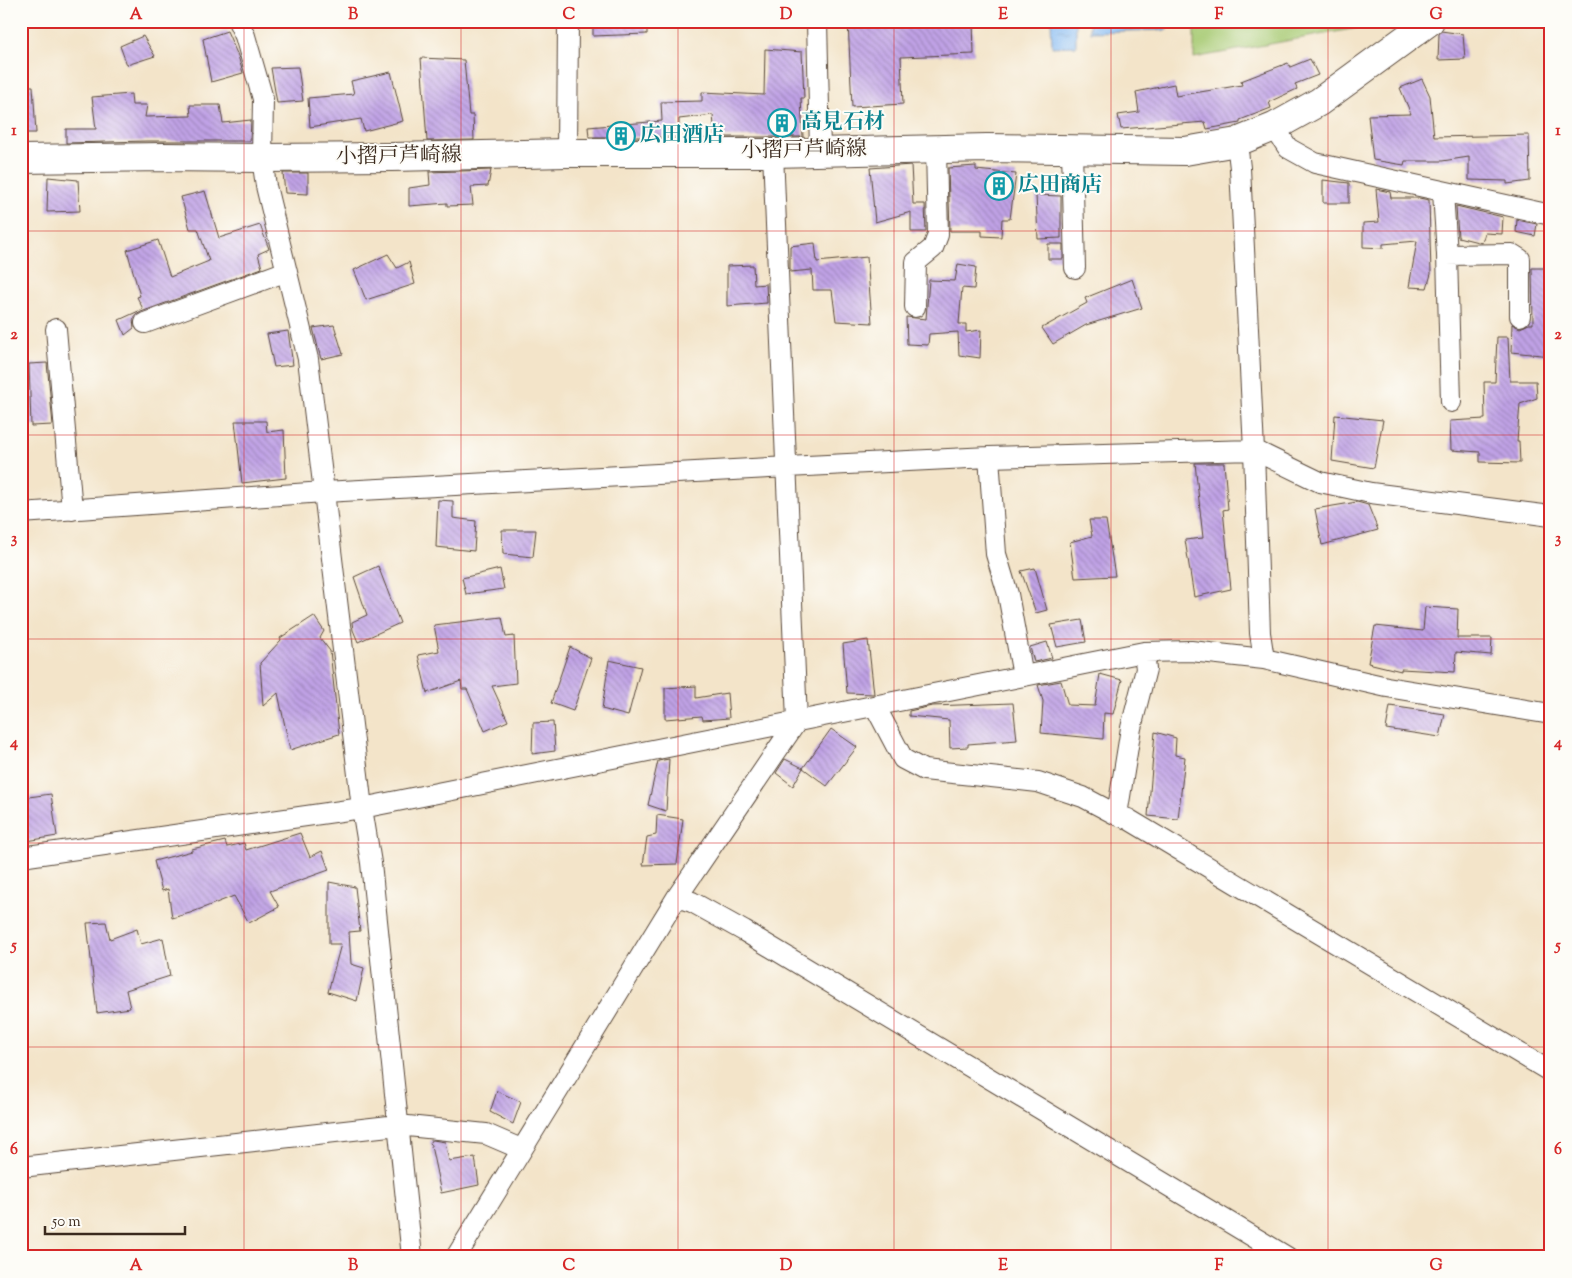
<svg xmlns="http://www.w3.org/2000/svg" width="1572" height="1278" font-family="'Sorts Mill Goudy','Noto Serif JP',serif">
	<style>
		.pitch { fill: #a8cb74; stroke: #727a49 }
		.water { fill: url(#water-ripples); stroke: #607288 }
		.building { fill: url(#building-back-hatch) }
		.lines { fill: none; stroke-linecap: round; stroke-linejoin: round }
		.street-casing { stroke: #574638; stroke-width: 22 }
		.secondary-casing { stroke: #574638; stroke-width: 30 }
		.street { stroke: #fff; stroke-width: 20 }
		.secondary { stroke: #fff; stroke-width: 28 }
		.grid { fill: none; stroke: #d62828; stroke-width: 1; stroke-opacity: 0.55 }
		.labels { text-anchor: middle; dominant-baseline: central; stroke-width: 4; stroke-linejoin: round; paint-order: stroke }
		.culture-label { font-size: 21px; font-weight: bold; fill: #0d838f; stroke: #fdfcf7; text-anchor: start }
		.street-label { font-size: 21px; fill: #3b2a1e; stroke: #fdfcf7 }
		.neatline { fill: none; stroke: #d62828; stroke-width: 2 }
		.grid-label { font-size: 16px; text-anchor: middle; font-weight: bold; fill: #d62828 }
	</style>
	<defs>
		<pattern id="water-ripples" width="26" height="14" patternUnits="userSpaceOnUse" patternTransform="scale(1.25)"><rect width="26" height="14" fill="#85baf3"/><path d="M2 4q2-2 4 0t4 0M15 11q2-2 4 0t4 0" fill="none" stroke="#6e97c4"/></pattern>
		<pattern id="building-back-hatch" width="6" height="6" patternUnits="userSpaceOnUse" patternTransform="scale(1.25)"><rect width="6" height="6" fill="#c0a2e6"/><path d="M-1 5l2 2M0 0l6 6M5-1l2 2" fill="none" stroke="#9d84ba"/></pattern>
	</defs>
	<rect width="100%" height="100%" fill="#fdfcf7"/>
	<filter id="ink" filterUnits="userSpaceOnUse"><feTurbulence type="fractalNoise" baseFrequency=".02" numOctaves="2"/><feDisplacementMap in="SourceGraphic" scale="10" xChannelSelector="R" yChannelSelector="G"/><feConvolveMatrix kernelMatrix="1 2 1 2 8 2 1 2 1" color-interpolation-filters="sRGB"/></filter>
	<filter id="wash" filterUnits="userSpaceOnUse"><feTurbulence type="fractalNoise" baseFrequency=".0096" numOctaves="4" result="noise"/><feDisplacementMap in="SourceGraphic" scale="20" xChannelSelector="R" yChannelSelector="G"/><feGaussianBlur stdDeviation="1.12" result="paint"/><feColorMatrix in="noise" values="0 0 0 0 0 0 0 0 0 0 0 0 0 0 0 0 0 1.4 0 .05"/><feComposite in="paint" operator="in"/></filter>
	<g filter="url(#wash)">
		<rect width="100%" height="100%" fill="#f3e4c9"/>
		<path class="pitch" d="M 1194,21 L 1375,21 L 1368,26 L 1194,58 Z"/>
		<path class="water" d="M 1051,21 L 1076,21 L 1076,46 L 1052,47 Z
			M 1090,21 L 1167,21 L 1167,30 L 1090,32 Z"/>
		<g id="blocks">
			<path class="building" d="M 593,21 L 647,21 L 647,34 L 593,36 Z
				M 848,21 L 973,21 L 974,54 L 901,57 L 903,104 L 852,107 Z
				M 227,31 L 238,56 L 243,73 L 211,82 L 203,39 Z
				M 1441,31 L 1463,34 L 1465,59 L 1438,60 L 1439,34 Z
				M 143,36 L 155,56 L 127,65 L 120,46 Z
				M 765,49 L 802,52 L 804,98 L 801,98 L 803,137 L 715,137 L 713,115 L 679,119 L 679,137 L 589,137 L 588,127 L 662,121 L 661,102 L 702,101 L 702,92 L 764,95 Z
				M 421,58 L 464,60 L 469,115 L 473,115 L 474,140 L 427,141 Z
				M 1310,59 L 1318,75 L 1295,84 L 1297,89 L 1269,102 L 1271,108 L 1240,120 L 1240,123 L 1207,129 L 1205,122 L 1121,129 L 1118,115 L 1139,112 L 1136,92 L 1174,84 L 1176,96 L 1242,85 L 1241,81 L 1288,63 L 1290,67 Z
				M 298,67 L 303,101 L 277,103 L 271,68 Z
				M 391,72 L 403,121 L 364,131 L 361,119 L 310,127 L 308,98 L 354,94 L 351,81 Z
				M 1422,79 L 1430,96 L 1434,137 L 1529,135 L 1530,181 L 1507,184 L 1507,181 L 1469,180 L 1469,157 L 1442,161 L 1405,161 L 1404,165 L 1373,160 L 1368,115 L 1411,114 L 1400,88 Z
				M 21,86 L 33,86 L 36,133 L 21,133 Z
				M 131,94 L 132,105 L 147,105 L 145,117 L 191,116 L 190,105 L 220,105 L 223,123 L 251,120 L 250,141 L 147,141 L 66,143 L 66,129 L 96,129 L 92,97 Z
				M 911,165 L 913,204 L 925,204 L 926,232 L 911,232 L 911,212 L 875,222 L 870,168 Z
				M 976,166 L 976,170 L 1016,174 L 1010,219 L 1002,219 L 1001,237 L 982,236 L 982,231 L 950,231 L 948,168 Z
				M 491,170 L 488,186 L 471,187 L 473,205 L 447,206 L 447,203 L 409,206 L 409,188 L 430,185 L 429,172 Z
				M 283,173 L 308,173 L 308,194 L 285,193 Z
				M 48,177 L 78,180 L 80,211 L 47,212 Z
				M 1323,180 L 1349,183 L 1349,203 L 1323,203 Z
				M 1376,189 L 1390,192 L 1391,198 L 1419,198 L 1429,200 L 1431,274 L 1427,288 L 1409,287 L 1417,241 L 1383,244 L 1383,248 L 1363,247 L 1363,223 L 1379,222 Z
				M 205,191 L 219,238 L 260,225 L 269,249 L 258,254 L 262,268 L 141,312 L 136,315 L 133,320 L 134,328 L 125,335 L 119,320 L 143,309 L 137,297 L 140,296 L 127,250 L 158,240 L 170,277 L 209,261 L 198,229 L 190,229 L 181,197 Z
				M 1036,195 L 1061,196 L 1061,238 L 1038,239 Z
				M 1456,206 L 1503,217 L 1502,234 L 1485,233 L 1482,243 L 1458,237 Z
				M 1517,220 L 1537,224 L 1535,236 L 1516,232 Z
				M 815,243 L 817,262 L 867,257 L 872,323 L 836,321 L 832,290 L 813,290 L 812,270 L 790,272 L 790,246 Z
				M 1048,244 L 1063,244 L 1063,259 L 1048,259 Z
				M 388,254 L 397,268 L 409,262 L 415,284 L 366,300 L 354,270 Z
				M 958,264 L 976,267 L 974,289 L 962,288 L 959,324 L 966,324 L 966,332 L 981,330 L 980,358 L 959,355 L 958,332 L 929,334 L 928,345 L 907,344 L 906,317 L 926,319 L 929,280 L 955,281 Z
				M 753,265 L 754,285 L 766,284 L 767,303 L 727,306 L 727,266 Z
				M 1532,268 L 1551,268 L 1551,356 L 1511,352 L 1512,324 L 1520,328 L 1529,324 L 1533,324 Z
				M 1132,279 L 1142,308 L 1086,325 L 1053,344 L 1042,328 L 1087,303 L 1085,298 Z
				M 334,325 L 343,354 L 321,359 L 313,328 Z
				M 288,331 L 293,365 L 274,367 L 267,334 Z
				M 1497,337 L 1508,337 L 1510,381 L 1536,381 L 1537,398 L 1520,404 L 1517,441 L 1519,441 L 1520,463 L 1480,462 L 1480,452 L 1451,450 L 1450,421 L 1485,419 L 1484,382 L 1495,382 Z
				M 47,363 L 53,425 L 31,426 L 29,364 Z
				M 1335,415 L 1383,420 L 1374,468 L 1332,461 Z
				M 235,421 L 266,421 L 267,432 L 284,430 L 286,478 L 242,483 Z
				M 1195,463 L 1224,463 L 1228,509 L 1223,510 L 1231,589 L 1194,597 L 1185,540 L 1203,538 Z
				M 438,500 L 453,501 L 453,518 L 476,521 L 474,551 L 436,547 Z
				M 1357,502 L 1368,505 L 1378,530 L 1322,545 L 1315,509 Z
				M 1089,520 L 1106,520 L 1115,576 L 1075,578 L 1070,542 L 1092,536 Z
				M 502,530 L 536,530 L 533,557 L 503,554 Z
				M 378,566 L 400,623 L 358,642 L 353,630 L 352,622 L 367,615 L 354,577 Z
				M 1035,568 L 1047,610 L 1036,613 L 1021,571 Z
				M 500,569 L 504,589 L 466,594 L 462,578 Z
				M 1425,607 L 1458,609 L 1457,638 L 1492,638 L 1491,655 L 1456,652 L 1455,672 L 1401,669 L 1401,671 L 1368,663 L 1375,626 L 1423,631 Z
				M 314,616 L 324,631 L 320,638 L 330,651 L 339,734 L 290,750 L 278,693 L 263,706 L 260,663 L 281,640 L 280,638 Z
				M 502,617 L 506,637 L 514,636 L 516,683 L 492,686 L 508,721 L 485,731 L 467,689 L 462,689 L 461,681 L 427,693 L 418,655 L 439,651 L 434,625 Z
				M 1082,620 L 1086,642 L 1057,647 L 1051,625 Z
				M 868,640 L 874,694 L 847,693 L 843,644 Z
				M 1047,642 L 1052,658 L 1034,662 L 1030,647 Z
				M 570,647 L 591,658 L 573,711 L 551,703 Z
				M 609,660 L 641,667 L 628,716 L 602,709 Z
				M 1100,674 L 1122,680 L 1113,714 L 1104,713 L 1103,739 L 1041,733 L 1043,701 L 1038,685 L 1061,681 L 1068,705 L 1095,706 Z
				M 696,686 L 696,698 L 727,693 L 729,718 L 703,720 L 702,716 L 665,719 L 665,688 Z
				M 1013,703 L 1017,740 L 968,744 L 968,747 L 950,748 L 949,720 L 909,716 L 909,711 L 932,706 Z
				M 1390,706 L 1445,714 L 1440,737 L 1386,729 Z
				M 553,722 L 555,751 L 532,754 L 533,723 Z
				M 831,729 L 857,747 L 827,786 L 803,768 Z
				M 1155,732 L 1176,738 L 1175,755 L 1185,757 L 1178,819 L 1148,816 Z
				M 669,759 L 666,811 L 648,805 L 658,761 Z
				M 785,759 L 803,768 L 793,786 L 776,773 Z
				M 51,794 L 57,836 L 21,842 L 21,798 Z
				M 657,815 L 683,819 L 677,864 L 643,865 L 647,837 L 656,835 Z
				M 300,833 L 310,857 L 322,851 L 329,870 L 270,891 L 279,907 L 249,923 L 234,896 L 190,913 L 172,918 L 168,889 L 162,891 L 154,861 L 192,851 L 192,849 L 225,841 L 227,847 L 244,843 L 246,850 Z
				M 329,882 L 355,887 L 360,931 L 349,932 L 351,964 L 364,968 L 357,1001 L 328,992 L 341,944 L 329,944 Z
				M 106,922 L 110,939 L 137,929 L 141,944 L 163,938 L 170,976 L 126,990 L 130,1008 L 97,1013 L 87,923 Z
				M 497,1091 L 521,1102 L 513,1124 L 490,1112 Z
				M 433,1140 L 445,1142 L 449,1161 L 475,1157 L 479,1185 L 441,1193 L 430,1141 Z"/>
		</g>
	</g>
	<g filter="url(#ink)">
		<use href="#blocks" fill-opacity="0" stroke="#574638" stroke-width="1"/>
		<g class="lines">
			<defs>
				<path id="street" d="M 238,21 L 245,36 L 263,99 L 262,158 L 266,186 L 308,359 L 362,808 L 371,863 L 412,1257
					M 817,21 L 820,151
					M 1274,127 L 1288,148 L 1315,163 L 1551,215
					M 1237,142 L 1240,168 L 1254,450 L 1260,633 L 1264,659
					M 1072,150 L 1075,268
					M 567,153 L 568,21
					M 1443,192 L 1447,255 L 1512,254 L 1520,259 L 1520,316
					M 1447,255 L 1451,402
					M 915,307 L 916,262 L 933,248 L 938,235 L 936,149
					M 145,323 L 287,271
					M 56,329 L 72,510
					M 989,457 L 996,554 L 1008,594 L 1023,676
					M 21,513 L 324,492 L 787,467 L 989,457 L 1254,450 L 1320,482 L 1371,493 L 1551,516
					M 1144,652 L 1146,669 L 1131,728 L 1117,815 L 1128,819 L 1551,1072
					M 875,706 L 903,759 L 924,770 L 1038,782 L 1083,797 L 1117,815
					M 21,857 L 362,808 L 1144,652 L 1191,651 L 1264,659 L 1387,687 L 1551,714
					M 677,897 L 692,902 L 744,931 L 1287,1257
					M 21,1167 L 398,1125 L 486,1134 L 521,1149
					M 456,1257 L 677,897 L 797,721 L 773,153"/>
				<path id="secondary" d="M 21,159 L 163,157 L 262,158 L 392,157 L 567,153 L 773,153 L 987,148 L 1185,151 L 1237,142 L 1274,127 L 1319,102 L 1430,21"/>
			</defs>
			<use href="#street" class="street-casing"/>
			<use href="#secondary" class="secondary-casing"/>
			<use href="#street" class="street"/>
			<use href="#secondary" class="secondary"/>
		</g>
	</g>
	<path class="grid" d="M 244,21 L 244,1257M 461,21 L 461,1257M 678,21 L 678,1257M 894,21 L 894,1257M 1111,21 L 1111,1257M 1328,21 L 1328,1257M 21,231 L 1551,231M 21,435 L 1551,435M 21,639 L 1551,639M 21,843 L 1551,843M 21,1047 L 1551,1047"/>
	<defs>
		<symbol id="building-ring" viewBox="-11 -11 22 22"><circle r="9.5" fill="#fdfcf7" stroke="#0f9aa8" stroke-width="1.5"/><path d="M-4-6H4V6H1V3H-1V6H-4ZM-2.5-4.3h1.7v1.8h-1.7ZM.8-4.3h1.7v1.8H.8ZM-2.5-1h1.7V.8h-1.7ZM.8-1h1.7V.8H.8Z" fill="#0f9aa8"/></symbol>
	</defs>
	<g fill-rule="evenodd">
		<use href="#building-ring" x="766" y="107" width="32" height="32"/>
		<use href="#building-ring" x="605" y="120" width="32" height="32"/>
		<use href="#building-ring" x="983" y="170" width="32" height="32"/>
	</g>
	<g class="labels">
		<g class="culture-label">
			<text x="801" y="123">高見石材</text>
			<text x="640" y="136">広田酒店</text>
			<text x="1018" y="186">広田商店</text>
		</g>
		<g class="street-label">
			<text transform="translate(804 151) rotate(-1)">小摺戸芦崎線</text>
			<text transform="translate(399 157) rotate(-1)">小摺戸芦崎線</text>
		</g>
	</g>
	<rect width="1572" height="1278" fill="none" stroke="#fdfcf7" stroke-width="55"/>
	<path d="M45 1226v8h140v-8" fill="none" stroke="#3b2a1e" stroke-width="2.5"/>
	<text x="52" y="1226" font-size="15" fill="#3b2a1e" stroke="#fdfcf7" stroke-width="4" paint-order="stroke">50 m</text>
	<rect x="28" y="28" width="1516" height="1222" class="neatline"/>
	<g class="grid-label">
		<text x="136" y="19">A</text>
		<text x="353" y="19">B</text>
		<text x="569" y="19">C</text>
		<text x="786" y="19">D</text>
		<text x="1003" y="19">E</text>
		<text x="1219" y="19">F</text>
		<text x="1436" y="19">G</text>
		<text x="14" y="135">1</text>
		<text x="1558" y="135">1</text>
		<text x="14" y="339">2</text>
		<text x="1558" y="339">2</text>
		<text x="14" y="543">3</text>
		<text x="1558" y="543">3</text>
		<text x="14" y="747">4</text>
		<text x="1558" y="747">4</text>
		<text x="14" y="950">5</text>
		<text x="1558" y="950">5</text>
		<text x="14" y="1154">6</text>
		<text x="1558" y="1154">6</text>
		<text x="136" y="1270">A</text>
		<text x="353" y="1270">B</text>
		<text x="569" y="1270">C</text>
		<text x="786" y="1270">D</text>
		<text x="1003" y="1270">E</text>
		<text x="1219" y="1270">F</text>
		<text x="1436" y="1270">G</text>
	</g>
</svg>
